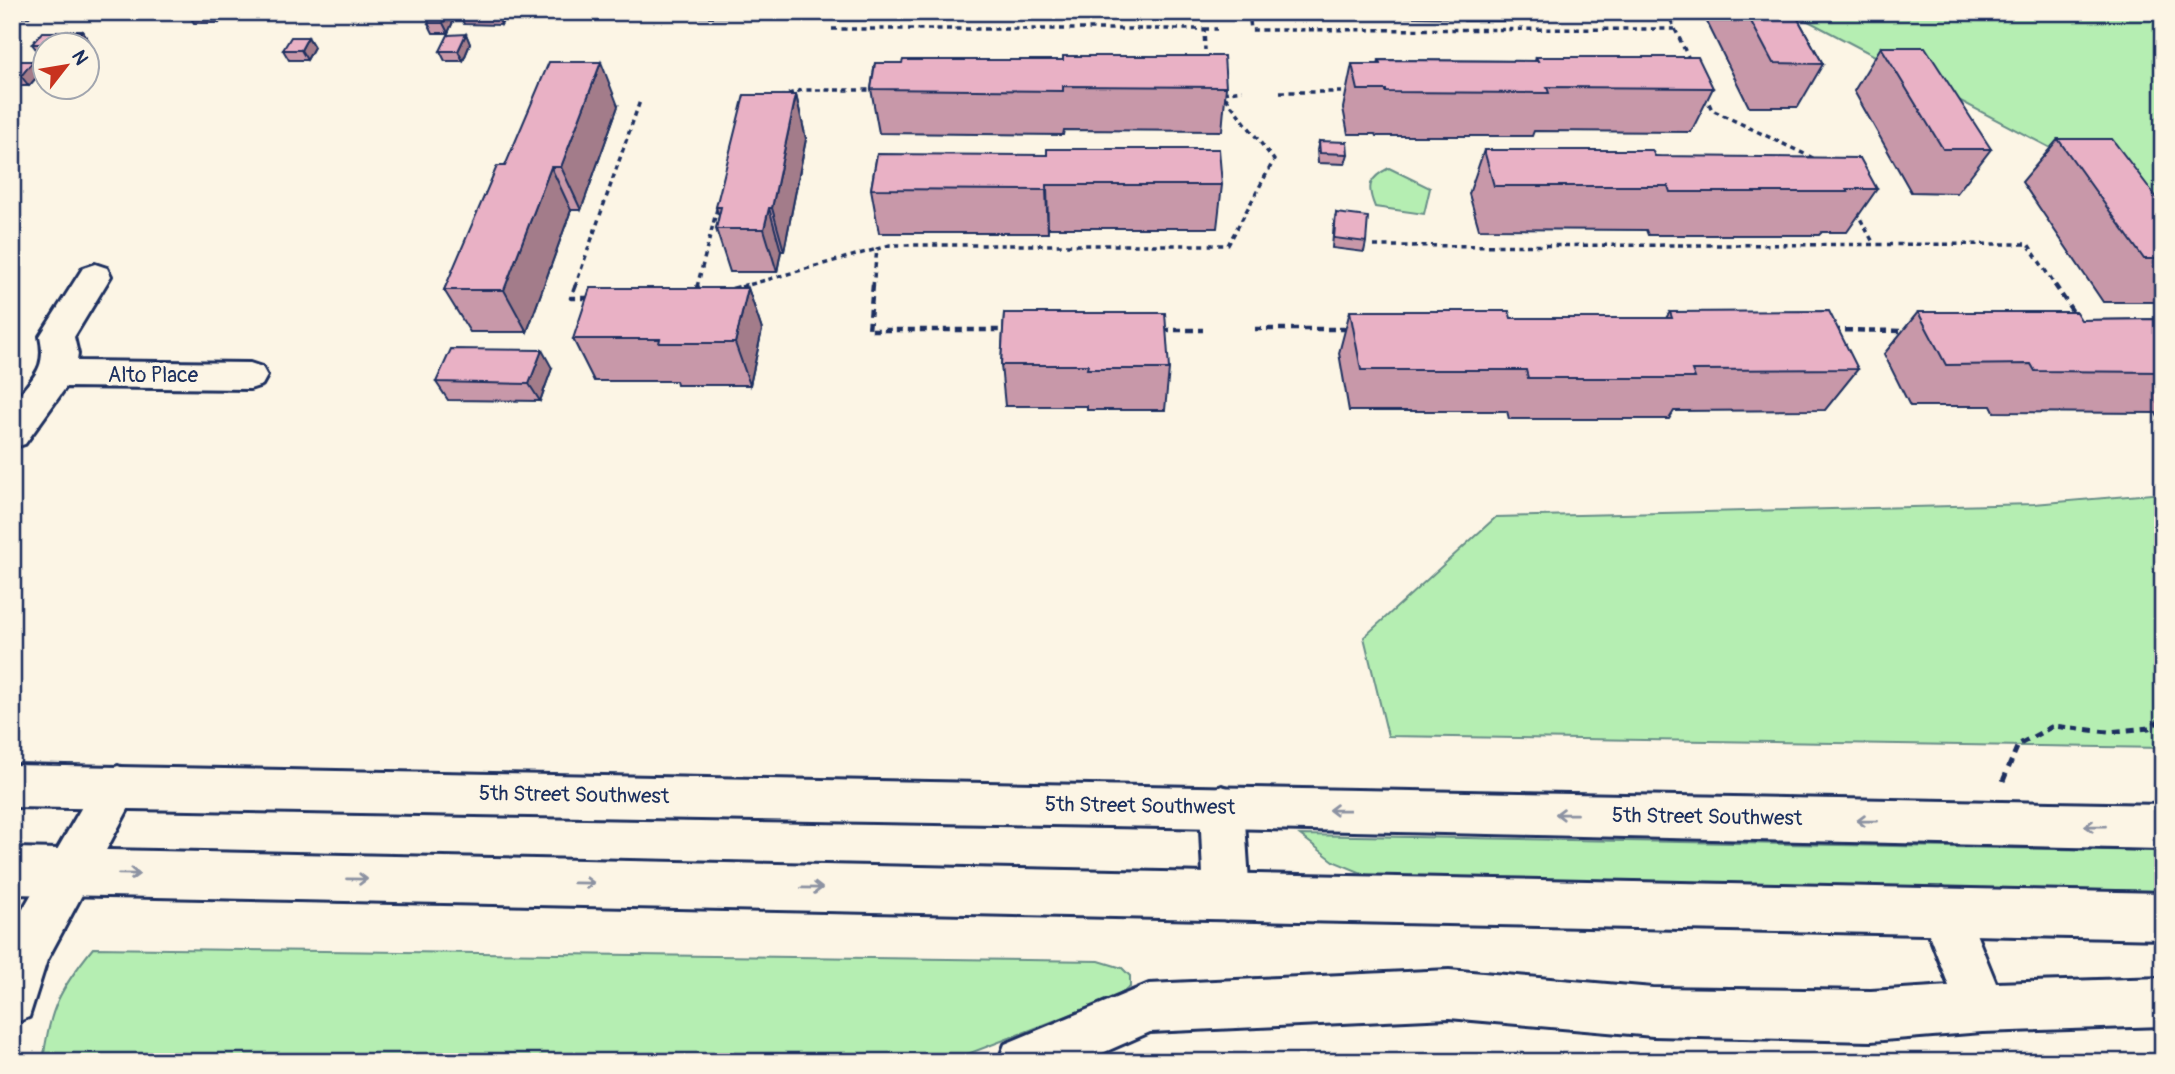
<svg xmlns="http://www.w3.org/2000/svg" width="2175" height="1074" font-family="Pangolin,sans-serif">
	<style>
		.green { fill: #b5eeb2; stroke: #688e88; stroke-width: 2 }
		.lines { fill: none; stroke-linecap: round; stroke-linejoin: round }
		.street-casing { stroke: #1b2f5e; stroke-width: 6 }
		.secondary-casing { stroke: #1b2f5e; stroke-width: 6 }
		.path-far2 { stroke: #1b2f5e; stroke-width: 3.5; stroke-dasharray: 5 4.5; stroke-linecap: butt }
		.path-far1 { stroke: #1b2f5e; stroke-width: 4.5; stroke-dasharray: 7 5; stroke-linecap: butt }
		.path { stroke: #1b2f5e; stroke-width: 5; stroke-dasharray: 8 6; stroke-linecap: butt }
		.street { fill: #fcf5e5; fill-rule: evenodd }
		.secondary { fill: #fcf5e5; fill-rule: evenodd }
		.wall { fill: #c898a9; stroke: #1b2f5e; stroke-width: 2 }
		.shaded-wall { fill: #a37c8a; stroke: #1b2f5e; stroke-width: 2 }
		.building { fill: #e9b1c5; stroke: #1b2f5e; stroke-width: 2 }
		.oneway { stroke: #8c92a2 }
		.labels { text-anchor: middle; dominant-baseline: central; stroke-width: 7; stroke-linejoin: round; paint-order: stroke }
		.street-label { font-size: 21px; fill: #1b2f5e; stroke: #fcf5e5 }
	</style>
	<rect width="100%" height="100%" fill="#fcf5e5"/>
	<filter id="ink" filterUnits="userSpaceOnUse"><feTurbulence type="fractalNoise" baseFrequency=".0143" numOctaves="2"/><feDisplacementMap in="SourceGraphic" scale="14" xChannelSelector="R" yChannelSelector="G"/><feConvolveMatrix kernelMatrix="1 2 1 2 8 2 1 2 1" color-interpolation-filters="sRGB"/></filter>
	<g filter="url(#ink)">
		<path class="green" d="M 1791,12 L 2163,12 L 2163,207 Z
			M 1389,168 L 1430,188 L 1424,214 L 1375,207 C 1366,186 1369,178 1389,168 Z
			M 2163,493 L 2163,748 L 1388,736 L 1364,637 L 1496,517 L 2034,504 Z
			M 1300,835 L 2163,851 L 2163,891 L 1374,878 L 1335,862 Z
			M 93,948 L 1099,961 L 1122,968 L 1130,976 L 1130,987 L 1116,997 L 947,1062 L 43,1062 C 49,1009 60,989 93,948 Z"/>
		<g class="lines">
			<defs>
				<path id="street" d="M 95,264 L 107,268 L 111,276 L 74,337 L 78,354 L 77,361 L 250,363 L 262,367 L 267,376 L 262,385 L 250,389 L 66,387 L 25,444 L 12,448 C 12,436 8,415 14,404 C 30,376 48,373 40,336 L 83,268 Z
					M 118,766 L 134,772 L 140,787 L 47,960 L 29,1017 L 12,1024 L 12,928 L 102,772 Z
					M 1222,786 L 1238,792 L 1244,807 L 1250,897 L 1243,913 L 1227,920 L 1211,913 L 1204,897 L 1200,807 L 1206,792 Z
					M 1943,888 L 1960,894 L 1996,983 L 2163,978 L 2163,1026 L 1982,1032 L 1871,1041 L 1653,1036 L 1449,1018 L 1150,1032 L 1082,1062 L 998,1062 L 1005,1044 L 1149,984 L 1449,970 L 1653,988 L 1871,991 L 1949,986 L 1920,911 L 1926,894 Z"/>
				<path id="secondary" d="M 12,765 L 2163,805 L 2163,849 L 1222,828 L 12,807 Z
					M 12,848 L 2163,893 L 2163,939 L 12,894 Z"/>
			</defs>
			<use href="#street" class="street-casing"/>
			<use href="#secondary" class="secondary-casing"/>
			<path class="path-far2" d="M 1249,12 L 1251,30 L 1675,29
				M 1667,12 L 1690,61
				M 832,29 L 1204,29 L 1205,50
				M 1204,29 L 1217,29
				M 1280,92 L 1349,92
				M 1223,93 L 1242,90
				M 1705,95 L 1712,110 L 1815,159
				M 779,97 L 802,90 L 875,90
				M 1856,211 L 1874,244
				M 1374,246 L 2028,244 L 2056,287
				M 575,287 L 640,101
				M 697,287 L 718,205
				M 741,287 L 877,249
				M 873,287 L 877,249 L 890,245 L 1228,245 L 1274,160 L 1222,93"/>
			<path class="path-far1" d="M 576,285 L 571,298 L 592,298
				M 873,285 L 869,330 L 1008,330
				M 2055,285 L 2075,315
				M 732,289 L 747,285
				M 696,291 L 698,285
				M 1255,329 L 1349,329
				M 1163,330 L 1203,330
				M 1833,330 L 1909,331"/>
			<path class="path" d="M 2003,781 L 2018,745 L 2053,726 L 2108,732 L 2149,728 L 2163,718"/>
			<use href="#street" class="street"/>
			<use href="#secondary" class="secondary"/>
		</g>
		<path class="wall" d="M 12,12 L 33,12 L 29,17 L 12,18 Z
			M 69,12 L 88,12 L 84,18 L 73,17 Z
			M 109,12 L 165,12 L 164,13 Z
			M 187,12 L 255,12 L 254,14 L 225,14 L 219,23 L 194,23 Z
			M 288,12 L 344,12 L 288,13 Z
			M 375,12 L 432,12 L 431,15 L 377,15 Z
			M 433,12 L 455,12 L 456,15 L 448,33 L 433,33 L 428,23 Z
			M 458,12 L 507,12 L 501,25 L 464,24 Z
			M 592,12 L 660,12 L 659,17 L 594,18 Z
			M 677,12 L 744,12 L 743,17 L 679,17 Z
			M 793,12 L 1156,12 L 1155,20 L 1033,20 L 1033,16 L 915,16 L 914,20 L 795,20 Z
			M 1277,12 L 1642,12 L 1640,17 L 1523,14 L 1521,21 L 1464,21 L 1463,18 L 1277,14 Z
			M 1706,12 L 1794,12 L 1823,64 L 1798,107 L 1749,107 L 1704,16 Z
			M 82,31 L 89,41 L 86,46 L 46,46 L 46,54 L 40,54 L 32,44 Z
			M 466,34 L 470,44 L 463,61 L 445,61 L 440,51 Z
			M 308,37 L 314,47 L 307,60 L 289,60 L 283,50 Z
			M 1881,47 L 1991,149 L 1957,193 L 1911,192 L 1854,91 Z
			M 1536,57 L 1713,88 L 1691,132 L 1534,131 L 1532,136 L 1376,136 L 1375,134 L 1348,134 L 1343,108 L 1352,64 L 1378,64 L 1379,60 L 1535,61 Z
			M 33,61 L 42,71 L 29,86 L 15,86 L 12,83 L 12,69 Z
			M 875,63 L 1226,87 L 1222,131 L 1064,130 L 1063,135 L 879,133 L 871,89 Z
			M 796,95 L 806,139 L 784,251 L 781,251 L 777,272 L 730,272 L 716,229 L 719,216 L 716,207 Z
			M 618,106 L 581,210 L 571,210 L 527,332 L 470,332 L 444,290 L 505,166 Z
			M 2058,139 L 2163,206 L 2163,298 L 2158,302 L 2103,302 L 2022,182 Z
			M 1319,141 L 1348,154 L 1345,164 L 1318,163 L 1317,150 Z
			M 1484,150 L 1655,156 L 1877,189 L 1847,232 L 1822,232 L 1819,235 L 1648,235 L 1646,230 L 1479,229 L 1469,194 Z
			M 877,154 L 1222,185 L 1217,228 L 1048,228 L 1048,233 L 879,233 L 871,189 Z
			M 1336,213 L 1366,242 L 1364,252 L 1332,248 L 1334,223 Z
			M 748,288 L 762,330 L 750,385 L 677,385 L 676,381 L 594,381 L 573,339 Z
			M 1350,311 L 1511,318 L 1666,318 L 1670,312 L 1858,369 L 1825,410 L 1674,411 L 1669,419 L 1509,419 L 1507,411 L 1349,411 L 1339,353 Z
			M 1918,312 L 2081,320 L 2163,319 L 2163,419 L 2159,419 L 2156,413 L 1994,412 L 1991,406 L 1910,406 L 1884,354 Z
			M 1004,313 L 1169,369 L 1165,410 L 1087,410 L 1087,406 L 1005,406 L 1001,365 Z
			M 552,368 L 540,401 L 448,400 L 436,382 Z"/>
		<path class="shaded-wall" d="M 25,12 L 33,12 L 29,17 Z
			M 80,12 L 88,12 L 84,18 Z
			M 212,12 L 225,12 L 225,14 L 219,23 Z
			M 448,12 L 455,12 L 456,15 L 448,33 L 443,23 Z
			M 496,12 L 507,12 L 501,25 Z
			M 82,31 L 89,41 L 86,46 L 71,46 L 71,44 Z
			M 59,32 L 67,42 L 55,44 L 56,46 L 50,46 L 49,44 Z
			M 466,34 L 470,44 L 463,61 L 458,51 Z
			M 308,37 L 314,47 L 307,60 L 301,50 Z
			M 33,61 L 42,71 L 29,86 L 21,76 Z
			M 601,62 L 618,106 L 581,210 L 561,167 Z
			M 796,95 L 806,139 L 784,251 L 772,208 Z
			M 551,167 L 571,210 L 527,332 L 504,290 Z
			M 1047,185 L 1048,228 L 1048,233 L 1046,190 Z
			M 769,208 L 781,251 L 777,272 L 764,229 Z
			M 748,288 L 762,330 L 750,385 L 735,343 Z
			M 542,350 L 552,368 L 540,401 L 529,384 Z"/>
		<path class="building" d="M 433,12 L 448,12 L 443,23 L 428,23 Z
			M 1746,12 L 1794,12 L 1823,64 L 1773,63 Z
			M 66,31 L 82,31 L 71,44 L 55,44 Z
			M 42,32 L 59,32 L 49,44 L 32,44 Z
			M 466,34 L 458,51 L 440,51 L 448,35 Z
			M 291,37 L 308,37 L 301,50 L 283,50 Z
			M 1881,47 L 1925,47 L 1991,149 L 1943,149 Z
			M 1063,56 L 1224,56 L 1226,87 L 1063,86 L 1063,91 L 871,89 L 875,63 L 902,63 L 903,60 L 1063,60 Z
			M 1536,57 L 1698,57 L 1713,88 L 1547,87 L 1549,93 L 1386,92 L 1386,90 L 1358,90 L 1352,64 L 1380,64 L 1379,60 L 1538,61 Z
			M 19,61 L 33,61 L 21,76 L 12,76 L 12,69 Z
			M 549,62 L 601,62 L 561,167 L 551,167 L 504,290 L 444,290 L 497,166 L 505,166 Z
			M 744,95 L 796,95 L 772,208 L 769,208 L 764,229 L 716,229 L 721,207 L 716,207 Z
			M 2058,139 L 2112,139 L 2163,206 L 2163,259 L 2144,259 Z
			M 1319,141 L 1347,142 L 1348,154 L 1320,153 Z
			M 1047,149 L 1219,149 L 1222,185 L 1047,185 L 1046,190 L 871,189 L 877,154 L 1047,155 Z
			M 1484,150 L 1652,150 L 1655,156 L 1860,158 L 1877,189 L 1846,189 L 1848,192 L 1670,192 L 1668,186 L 1494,186 Z
			M 1336,213 L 1368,217 L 1366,242 L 1334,238 Z
			M 590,288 L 748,288 L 735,343 L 659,343 L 660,339 L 573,339 Z
			M 1350,311 L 1509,311 L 1511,318 L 1672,318 L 1670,312 L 1829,311 L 1858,369 L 1692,370 L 1695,378 L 1528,378 L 1526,370 L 1361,370 Z
			M 1918,312 L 2076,312 L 2081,320 L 2163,319 L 2163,372 L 2035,371 L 2031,364 L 1946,365 Z
			M 1004,313 L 1165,313 L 1169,369 L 1087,369 L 1088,365 L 1001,365 Z
			M 451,349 L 542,350 L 529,384 L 436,382 Z"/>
		<defs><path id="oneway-shaft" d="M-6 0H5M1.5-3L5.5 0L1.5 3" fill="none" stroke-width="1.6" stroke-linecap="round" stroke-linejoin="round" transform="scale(1.75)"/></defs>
		<g class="oneway">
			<use href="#oneway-shaft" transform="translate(1339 810) rotate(-179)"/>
			<use href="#oneway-shaft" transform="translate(1566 814) rotate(-179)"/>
			<use href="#oneway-shaft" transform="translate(1867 821) rotate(-179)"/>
			<use href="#oneway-shaft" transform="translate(2095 826) rotate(-179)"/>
			<use href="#oneway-shaft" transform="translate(129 874) rotate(1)"/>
			<use href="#oneway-shaft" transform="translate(357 879) rotate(1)"/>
			<use href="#oneway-shaft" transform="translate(584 883) rotate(1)"/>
			<use href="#oneway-shaft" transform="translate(812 888) rotate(1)"/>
		</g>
	</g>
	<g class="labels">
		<g class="street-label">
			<text x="153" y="375">Alto Place</text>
			<text transform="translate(574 795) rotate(1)">5th Street Southwest</text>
			<text transform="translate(1140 806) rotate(1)">5th Street Southwest</text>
			<text transform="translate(1707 817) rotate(1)">5th Street Southwest</text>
		</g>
	</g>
	<rect width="2175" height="1074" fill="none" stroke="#fcf5e5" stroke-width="42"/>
	<rect x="21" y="21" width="2133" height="1032" fill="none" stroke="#1b2f5e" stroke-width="2.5" filter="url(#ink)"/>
	<g transform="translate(66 66) rotate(59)"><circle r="33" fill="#fcf5e5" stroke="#a2a6af" stroke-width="2"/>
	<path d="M0-5L12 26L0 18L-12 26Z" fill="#c8321e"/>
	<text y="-10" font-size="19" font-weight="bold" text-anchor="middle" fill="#1b2f5e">N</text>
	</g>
</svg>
